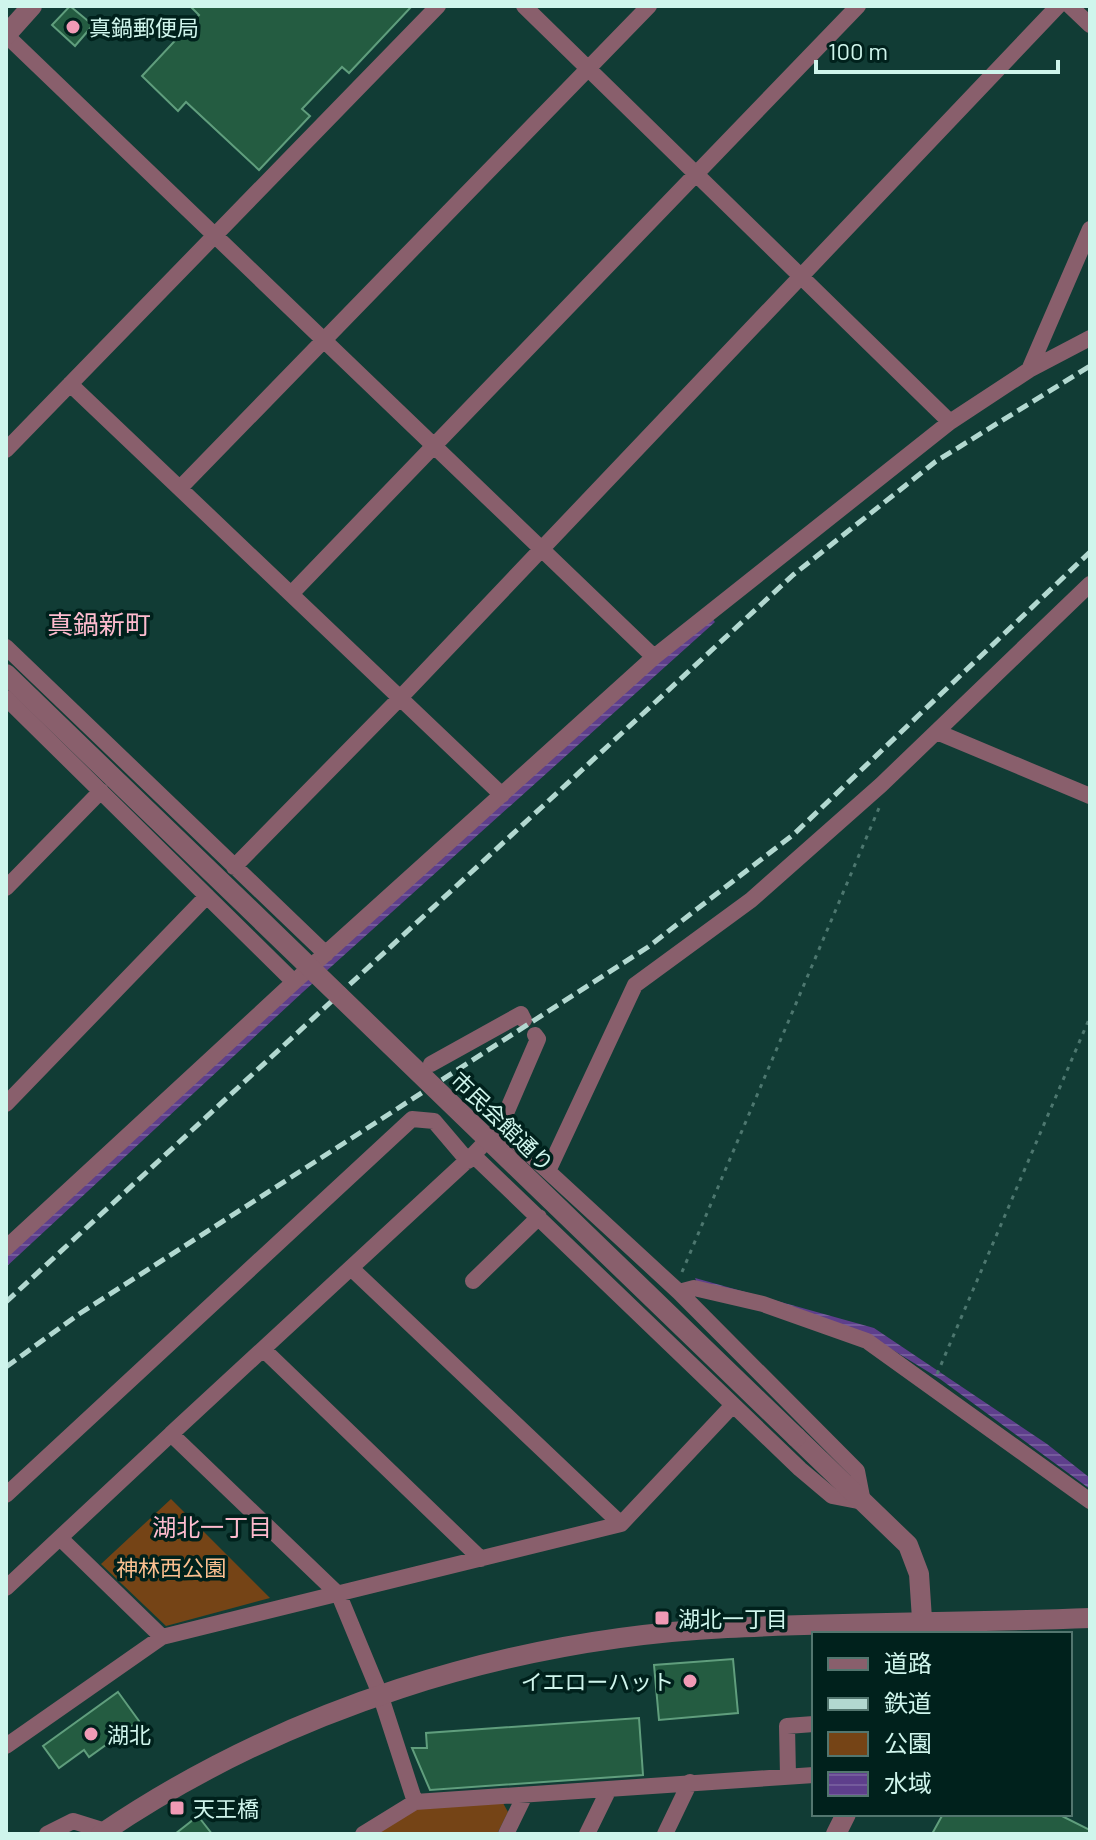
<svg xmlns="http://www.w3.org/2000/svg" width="1096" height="1840" font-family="Barlow,'Noto Sans JP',sans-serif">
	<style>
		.park { fill: #754416 }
		.water { fill: url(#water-rules) }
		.building { fill: #245c41; stroke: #609e7d; stroke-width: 2 }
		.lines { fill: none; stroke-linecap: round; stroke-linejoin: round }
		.path { stroke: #4d776f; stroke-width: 3; stroke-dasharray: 4 6; stroke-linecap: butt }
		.minor { stroke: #895f6c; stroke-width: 16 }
		.tertiary { stroke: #895f6c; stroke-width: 20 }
		.rail { stroke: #b2d8d0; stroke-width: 5; stroke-dasharray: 12 6; stroke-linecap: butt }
		.tertiary-bridge { stroke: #895f6c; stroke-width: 20 }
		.poi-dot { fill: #f09ab5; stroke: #00211c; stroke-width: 3 }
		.labels { text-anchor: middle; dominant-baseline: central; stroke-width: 7; stroke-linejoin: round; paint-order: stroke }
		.poi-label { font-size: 22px; fill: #cff5ec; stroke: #00211c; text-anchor: start }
		.street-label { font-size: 22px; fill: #cff5ec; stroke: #00211c }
		.park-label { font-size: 22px; fill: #fbc090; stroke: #00211c }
		.neighbourhood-label { font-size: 24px; fill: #fdbbce; stroke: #00211c }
		.quarter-label { font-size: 26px; fill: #fdbbce; stroke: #00211c }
	</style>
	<defs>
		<pattern id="water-rules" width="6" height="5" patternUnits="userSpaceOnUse" patternTransform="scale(2)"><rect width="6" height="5" fill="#5e3f8c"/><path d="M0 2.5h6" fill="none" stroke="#745b9c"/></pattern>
	</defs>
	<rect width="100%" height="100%" fill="#113c35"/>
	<path class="park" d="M 171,1499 L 270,1598 L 166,1626 L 101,1564 Z
		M 503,1803 L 508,1812 L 497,1834 L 377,1834 L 416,1809 Z"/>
	<path class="water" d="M 710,616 L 715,622 L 303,992 L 6,1267 L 6,1254 L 297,985 Z
		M 695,1278 L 874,1328 L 1047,1444 L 1090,1478 L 1090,1489 L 940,1379 L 870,1336 L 699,1287 Z"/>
	<path class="building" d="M 70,6 L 93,25 L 75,46 L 52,25 Z
		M 190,6 L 412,6 L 349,73 L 342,67 L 302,109 L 310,116 L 259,170 L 186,102 L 178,111 L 142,76 L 199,15 Z
		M 733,1659 L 738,1713 L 659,1720 L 654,1665 Z
		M 118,1692 L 139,1721 L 89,1757 L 84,1750 L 59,1768 L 43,1746 Z
		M 639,1718 L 643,1775 L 430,1790 L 412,1748 L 427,1748 L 426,1733 Z
		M 943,1814 L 1058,1814 L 1090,1830 L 1090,1834 L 932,1834 Z
		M 198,1816 L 212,1834 L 175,1834 Z"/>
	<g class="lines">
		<path class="path" d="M 682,1272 L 879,808
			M 937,1374 L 1090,1017"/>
		<path class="minor" d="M 524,6 L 950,422
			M 1070,6 L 1090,25
			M 6,35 L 654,657
			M 1029,370 L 1090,229
			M 70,384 L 502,795
			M 6,450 L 438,6
			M 180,488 L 649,6
			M 291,594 L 858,6
			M 6,647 L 326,954
			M 6,698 L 294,982
			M 937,732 L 1090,796
			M 234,867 L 400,698 L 1058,6
			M 6,888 L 101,791
			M 431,1064 L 521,1014 L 524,1020
			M 6,1104 L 207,896
			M 500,1127 L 679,1292 L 857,1471 L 863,1502 L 832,1496 L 800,1469 L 473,1155 Z
			M 500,1127 L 538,1039 L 535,1035
			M 548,1171 L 635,985 L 751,900 L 881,785 L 1090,584
			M 6,1248 L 294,982 L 654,657 L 950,422 L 1029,370 L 1090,338
			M 352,1269 L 621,1524
			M 473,1281 L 539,1217
			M 679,1292 L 694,1288 L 763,1304 L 867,1341 L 1090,1501
			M 264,1350 L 481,1559
			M 171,1434 L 473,1155
			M 6,1495 L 412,1119 L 434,1121 L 468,1161
			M 60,1538 L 162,1637
			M 6,1588 L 171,1434 L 339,1595 L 380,1694 L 415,1802
			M 6,1746 L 162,1637 L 621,1524 L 733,1405
			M 788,1776 L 787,1726 L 814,1724
			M 47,1834 L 73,1821 L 105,1831
			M 363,1834 L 415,1802 L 814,1775
			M 506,1834 L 525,1795
			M 587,1834 L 609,1789
			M 665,1834 L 690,1782"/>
		<path class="tertiary" d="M 6,35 L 32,6
			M 796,1437 L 908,1545 L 919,1574 L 923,1634
			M 101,1834 C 283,1710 507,1639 727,1628 C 848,1622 969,1623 1090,1618
			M 836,1834 L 846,1814"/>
		<path class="rail" d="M 6,1302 L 793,575 L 935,462 L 1090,366
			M 6,1367 L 79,1314 L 648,947 L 794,834 L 1090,552"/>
		<path class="tertiary-bridge" d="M 6,674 L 796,1437"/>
	</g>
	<g class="poi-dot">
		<circle cx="73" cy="27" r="8"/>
		<rect x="654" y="1610" width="16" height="16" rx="4"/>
		<circle cx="690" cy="1681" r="8"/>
		<circle cx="91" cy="1734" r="8"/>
		<rect x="169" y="1800" width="16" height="16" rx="4"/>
	</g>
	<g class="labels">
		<g class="poi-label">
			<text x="89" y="27">真鍋郵便局</text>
			<text x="678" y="1618">湖北一丁目</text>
			<text x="674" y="1681" text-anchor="end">イエローハット</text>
			<text x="107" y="1734">湖北</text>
			<text x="193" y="1808">天王橋</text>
		</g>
		<g class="street-label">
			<text transform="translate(503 1121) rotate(44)">市民会館通り</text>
		</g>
		<g class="park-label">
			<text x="171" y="1567">神林西公園</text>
		</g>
		<g class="neighbourhood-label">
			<text x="212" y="1526">湖北一丁目</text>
		</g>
		<g class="quarter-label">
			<text x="99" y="623">真鍋新町</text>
		</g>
	</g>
	<rect width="1096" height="1840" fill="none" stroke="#cff5ec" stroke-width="16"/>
	<rect x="812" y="1632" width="260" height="184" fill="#00211c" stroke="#53766f" stroke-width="2"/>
	<rect x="828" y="1658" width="40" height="12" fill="#895f6c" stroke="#53766f" stroke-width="2"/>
	<text x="884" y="1672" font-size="24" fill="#cff5ec">道路</text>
	<rect x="828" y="1698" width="40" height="12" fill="#b2d8d0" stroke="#53766f" stroke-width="2"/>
	<text x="884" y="1712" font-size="24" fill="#cff5ec">鉄道</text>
	<rect x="828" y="1732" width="40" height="24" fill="#754416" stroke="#53766f" stroke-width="2"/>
	<text x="884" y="1752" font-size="24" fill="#cff5ec">公園</text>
	<rect x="828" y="1772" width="40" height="24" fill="url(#water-rules)" stroke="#53766f" stroke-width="2"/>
	<text x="884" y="1792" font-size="24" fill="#cff5ec">水域</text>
	<path d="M816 60v12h242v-12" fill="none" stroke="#cff5ec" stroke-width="4"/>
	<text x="828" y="60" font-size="24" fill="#cff5ec" stroke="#00211c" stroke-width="6" paint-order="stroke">100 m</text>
</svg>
